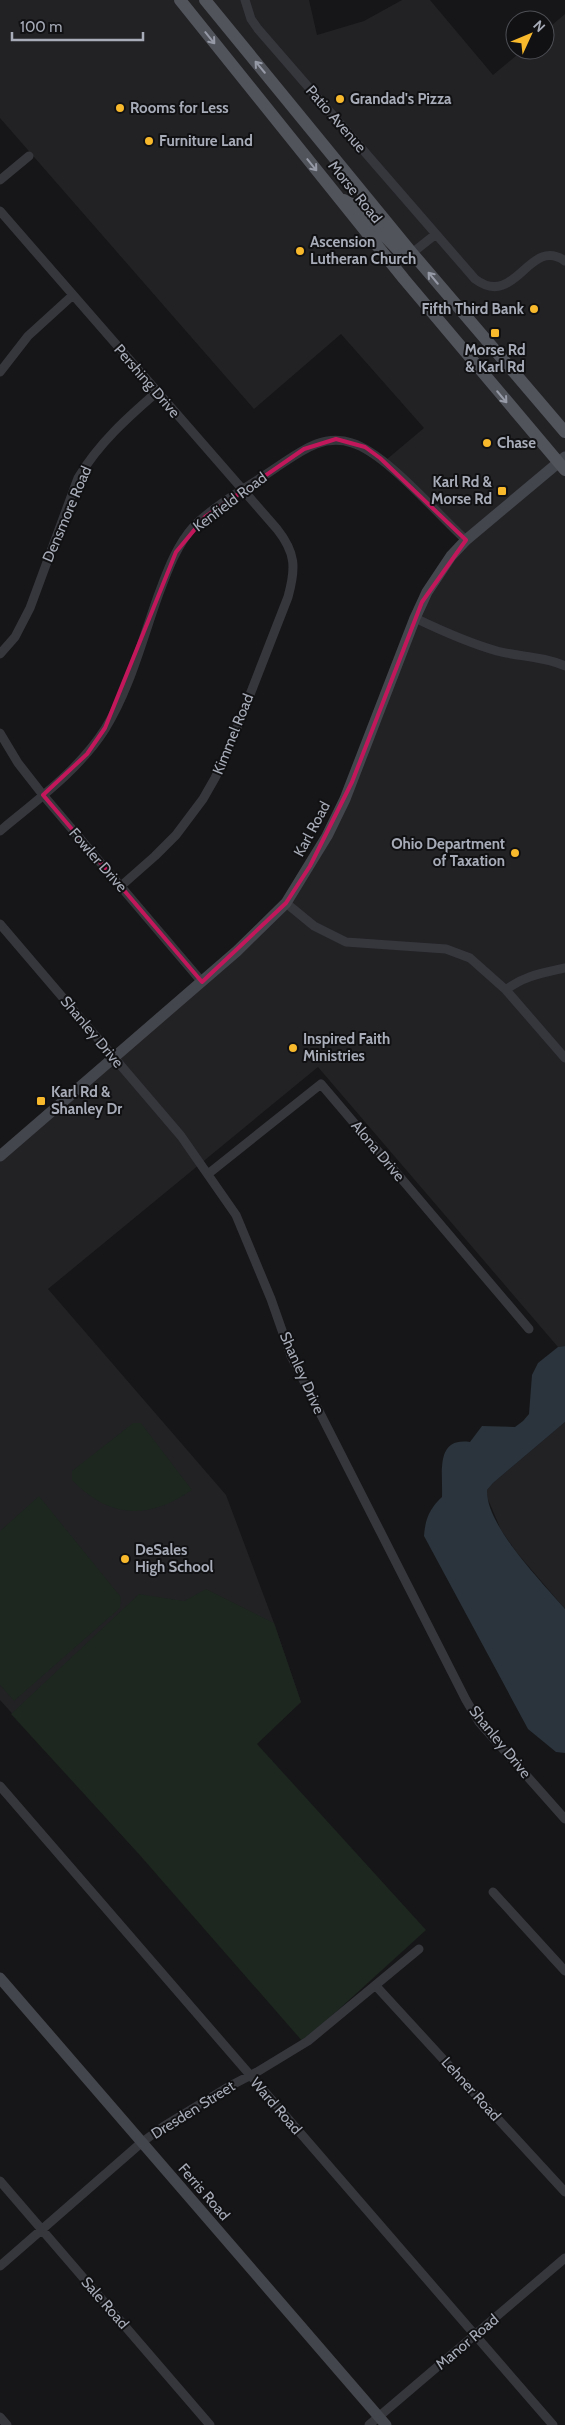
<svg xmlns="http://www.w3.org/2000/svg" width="565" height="2425" font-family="Cabin,sans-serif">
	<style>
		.built { fill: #222225 }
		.green { fill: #1d261f }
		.water { fill: #2b343c }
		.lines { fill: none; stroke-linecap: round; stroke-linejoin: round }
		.minor { stroke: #36373d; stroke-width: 9 }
		.secondary { stroke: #44464d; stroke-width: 11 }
		.primary { stroke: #52545c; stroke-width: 12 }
		.oneway { stroke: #969aa6 }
		.marked { fill: none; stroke: #c2185b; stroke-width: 4; stroke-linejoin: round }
		.poi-dot { fill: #f9b92c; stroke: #111113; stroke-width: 2 }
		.labels { text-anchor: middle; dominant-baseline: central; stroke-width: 4; stroke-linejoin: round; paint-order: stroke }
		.poi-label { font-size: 15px; font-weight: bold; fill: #a7acb8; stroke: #111113; text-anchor: start }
		.street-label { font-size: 15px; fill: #a7acb8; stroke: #111113 }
	</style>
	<rect width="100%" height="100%" fill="#161618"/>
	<path class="built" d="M 0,0 L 309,0 L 317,35 L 364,21 L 402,0 L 430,0 L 493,75 L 523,50 L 545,50 L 545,31 L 565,14 L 565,1346 L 558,1347 L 318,1067 L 48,1289 L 226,1495 L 274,1623 L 301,1702 L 138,1853 L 0,1700 L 0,1159 L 236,956 L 328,844 L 427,593 L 467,537 L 386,460 L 424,428 L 341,334 L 254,409 L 0,118 Z
		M 565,1422 L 565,1609 L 518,1554 L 501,1530 L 487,1497 L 487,1490 L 493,1483 Z"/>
	<path class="green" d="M 133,1423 L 141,1423 L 192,1490 C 149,1520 109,1519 72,1480 L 72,1471 Z
		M 39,1496 L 116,1591 L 121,1597 L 120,1608 L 14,1701 L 0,1685 L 0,1531 Z
		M 206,1589 L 274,1623 L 301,1702 L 257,1744 L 426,1930 L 303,2042 L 138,1853 L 11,1714 L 139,1594 L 184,1601 Z"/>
	<path class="water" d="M 565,1346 L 565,1422 L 493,1483 L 487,1490 C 486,1526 542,1582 565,1609 L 565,1753 L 556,1752 L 528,1729 L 424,1536 C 425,1519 430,1508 442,1497 C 443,1472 435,1437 470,1442 L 482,1426 L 515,1427 L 523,1421 L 529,1414 L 532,1375 L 538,1363 L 558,1347 Z"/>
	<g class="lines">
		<path class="minor" d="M 245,0 L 251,19 L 258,29 L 475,279 C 516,310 529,235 565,261
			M 0,180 L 29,156
			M 0,211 L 277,529 C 296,553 296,568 288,597 L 228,751 L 215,778 L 203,799 L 176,835 L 155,856 L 121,886
			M 412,253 L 436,234
			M 0,372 L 28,336 L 73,295
			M 415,618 C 442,631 469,643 497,651 C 520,657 543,656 565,666
			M 0,654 L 15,637 L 30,608 L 78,478 C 99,443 127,418 157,392
			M 0,733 L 18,763 L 43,795 L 202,982
			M 0,831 C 37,800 79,770 105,729 C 130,689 142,640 158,596 C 167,572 176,546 194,526 C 217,503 250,486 277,467 C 300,452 323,433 352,443 C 386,453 438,515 466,540
			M 286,903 L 314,926 L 346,942 L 446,949 L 470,958 L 506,990 L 565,1058
			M 0,924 L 181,1136 L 236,1215 L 271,1299 L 291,1356 L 466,1700 L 479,1722 L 565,1819
			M 506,990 C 523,976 543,973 565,968
			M 208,1174 L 321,1084 L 529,1329
			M 0,1786 L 553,2425
			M 493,1892 L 565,1971
			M 376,1986 L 565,2192
			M 0,2181 L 210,2425
			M 0,2266 L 141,2143 L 164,2126 L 228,2087 L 257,2072 L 308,2041 L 419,1949
			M 0,2417 L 7,2425
			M 369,2425 L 565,2258"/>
		<path class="secondary" d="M 0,1156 L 237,951 L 286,903 L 327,836 L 345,799 L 415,618 L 427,592 L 451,556 L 466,540 L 565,457
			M 0,1978 L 386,2425"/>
		<path class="primary" d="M 180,0 L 404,279 L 565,470
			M 205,0 L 412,253 L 565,432
			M 344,200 L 356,206 L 400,252 L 407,255"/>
	</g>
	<defs><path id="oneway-shaft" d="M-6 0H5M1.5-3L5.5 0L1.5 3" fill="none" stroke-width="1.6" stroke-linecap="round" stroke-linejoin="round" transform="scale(1.25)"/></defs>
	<g class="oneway">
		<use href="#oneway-shaft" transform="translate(210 38) rotate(51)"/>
		<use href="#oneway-shaft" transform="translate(260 67) rotate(-130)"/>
		<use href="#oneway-shaft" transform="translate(312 165) rotate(51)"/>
		<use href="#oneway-shaft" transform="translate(433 278) rotate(-130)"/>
		<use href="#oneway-shaft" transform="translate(502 397) rotate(50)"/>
	</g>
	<path class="marked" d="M 336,439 L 365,447 L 380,458 L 466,540 L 422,602 L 352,782 L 310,866 L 286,903 L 202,982 L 43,795 L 87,754 L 105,728 L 176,552 L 205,517 L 304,449 Z"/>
	<g class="poi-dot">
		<circle cx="340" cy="99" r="5"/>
		<circle cx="120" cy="108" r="5"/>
		<circle cx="149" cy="141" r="5"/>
		<circle cx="300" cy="251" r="5"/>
		<circle cx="534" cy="309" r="5"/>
		<rect x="490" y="328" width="10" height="10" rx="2.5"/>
		<circle cx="487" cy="443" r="5"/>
		<rect x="497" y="486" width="10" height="10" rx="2.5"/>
		<circle cx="515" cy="853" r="5"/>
		<circle cx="293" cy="1048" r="5"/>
		<rect x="36" y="1096" width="10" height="10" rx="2.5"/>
		<circle cx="125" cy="1559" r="5"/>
	</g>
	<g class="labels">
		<g class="poi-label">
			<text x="350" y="99">Grandad's Pizza</text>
			<text x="130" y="108">Rooms for Less</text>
			<text x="159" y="141">Furniture Land</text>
			<text x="310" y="242">Ascension<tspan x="310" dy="17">Lutheran Church</tspan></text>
			<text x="524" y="309" text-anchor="end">Fifth Third Bank</text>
			<text x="495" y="350" text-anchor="middle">Morse Rd<tspan x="495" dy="17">&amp; Karl Rd</tspan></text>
			<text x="497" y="443">Chase</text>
			<text x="492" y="482" text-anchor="end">Karl Rd &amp;<tspan x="492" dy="17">Morse Rd</tspan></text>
			<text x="505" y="844" text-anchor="end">Ohio Department<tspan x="505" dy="17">of Taxation</tspan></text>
			<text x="303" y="1039">Inspired Faith<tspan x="303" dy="17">Ministries</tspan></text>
			<text x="51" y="1092">Karl Rd &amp;<tspan x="51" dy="17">Shanley Dr</tspan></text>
			<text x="135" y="1550">DeSales<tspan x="135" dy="17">High School</tspan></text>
		</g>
		<g class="street-label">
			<text transform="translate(336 119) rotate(49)">Patio Avenue</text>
			<text transform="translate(355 192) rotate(51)">Morse Road</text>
			<text transform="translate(147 381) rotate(49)">Pershing Drive</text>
			<text transform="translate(230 502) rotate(-37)">Kenfield Road</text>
			<text transform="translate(67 514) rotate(-67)">Densmore Road</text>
			<text transform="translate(233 734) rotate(-68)">Kimmel Road</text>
			<text transform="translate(312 829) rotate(-62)">Karl Road</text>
			<text transform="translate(98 860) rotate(49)">Fowler Drive</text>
			<text transform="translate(92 1032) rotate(50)">Shanley Drive</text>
			<text transform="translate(378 1151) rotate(50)">Alona Drive</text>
			<text transform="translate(302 1373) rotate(66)">Shanley Drive</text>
			<text transform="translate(500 1742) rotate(51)">Shanley Drive</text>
			<text transform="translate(471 2089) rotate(48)">Lehner Road</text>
			<text transform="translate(276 2106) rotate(49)">Ward Road</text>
			<text transform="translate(193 2110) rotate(-32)">Dresden Street</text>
			<text transform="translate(204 2192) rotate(49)">Ferris Road</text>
			<text transform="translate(105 2303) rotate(49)">Sale Road</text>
			<text transform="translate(467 2342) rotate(-40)">Manor Road</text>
		</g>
	</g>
	<g transform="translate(530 35) rotate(46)"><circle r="24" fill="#111113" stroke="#4d4f55"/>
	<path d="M0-4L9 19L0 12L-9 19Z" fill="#f9b92c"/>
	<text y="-8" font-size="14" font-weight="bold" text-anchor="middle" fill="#a7acb8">N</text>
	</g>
	<path d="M12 32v8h131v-8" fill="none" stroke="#a7acb8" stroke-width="2.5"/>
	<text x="20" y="32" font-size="15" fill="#a7acb8" stroke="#111113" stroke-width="4" paint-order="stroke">100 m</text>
</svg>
